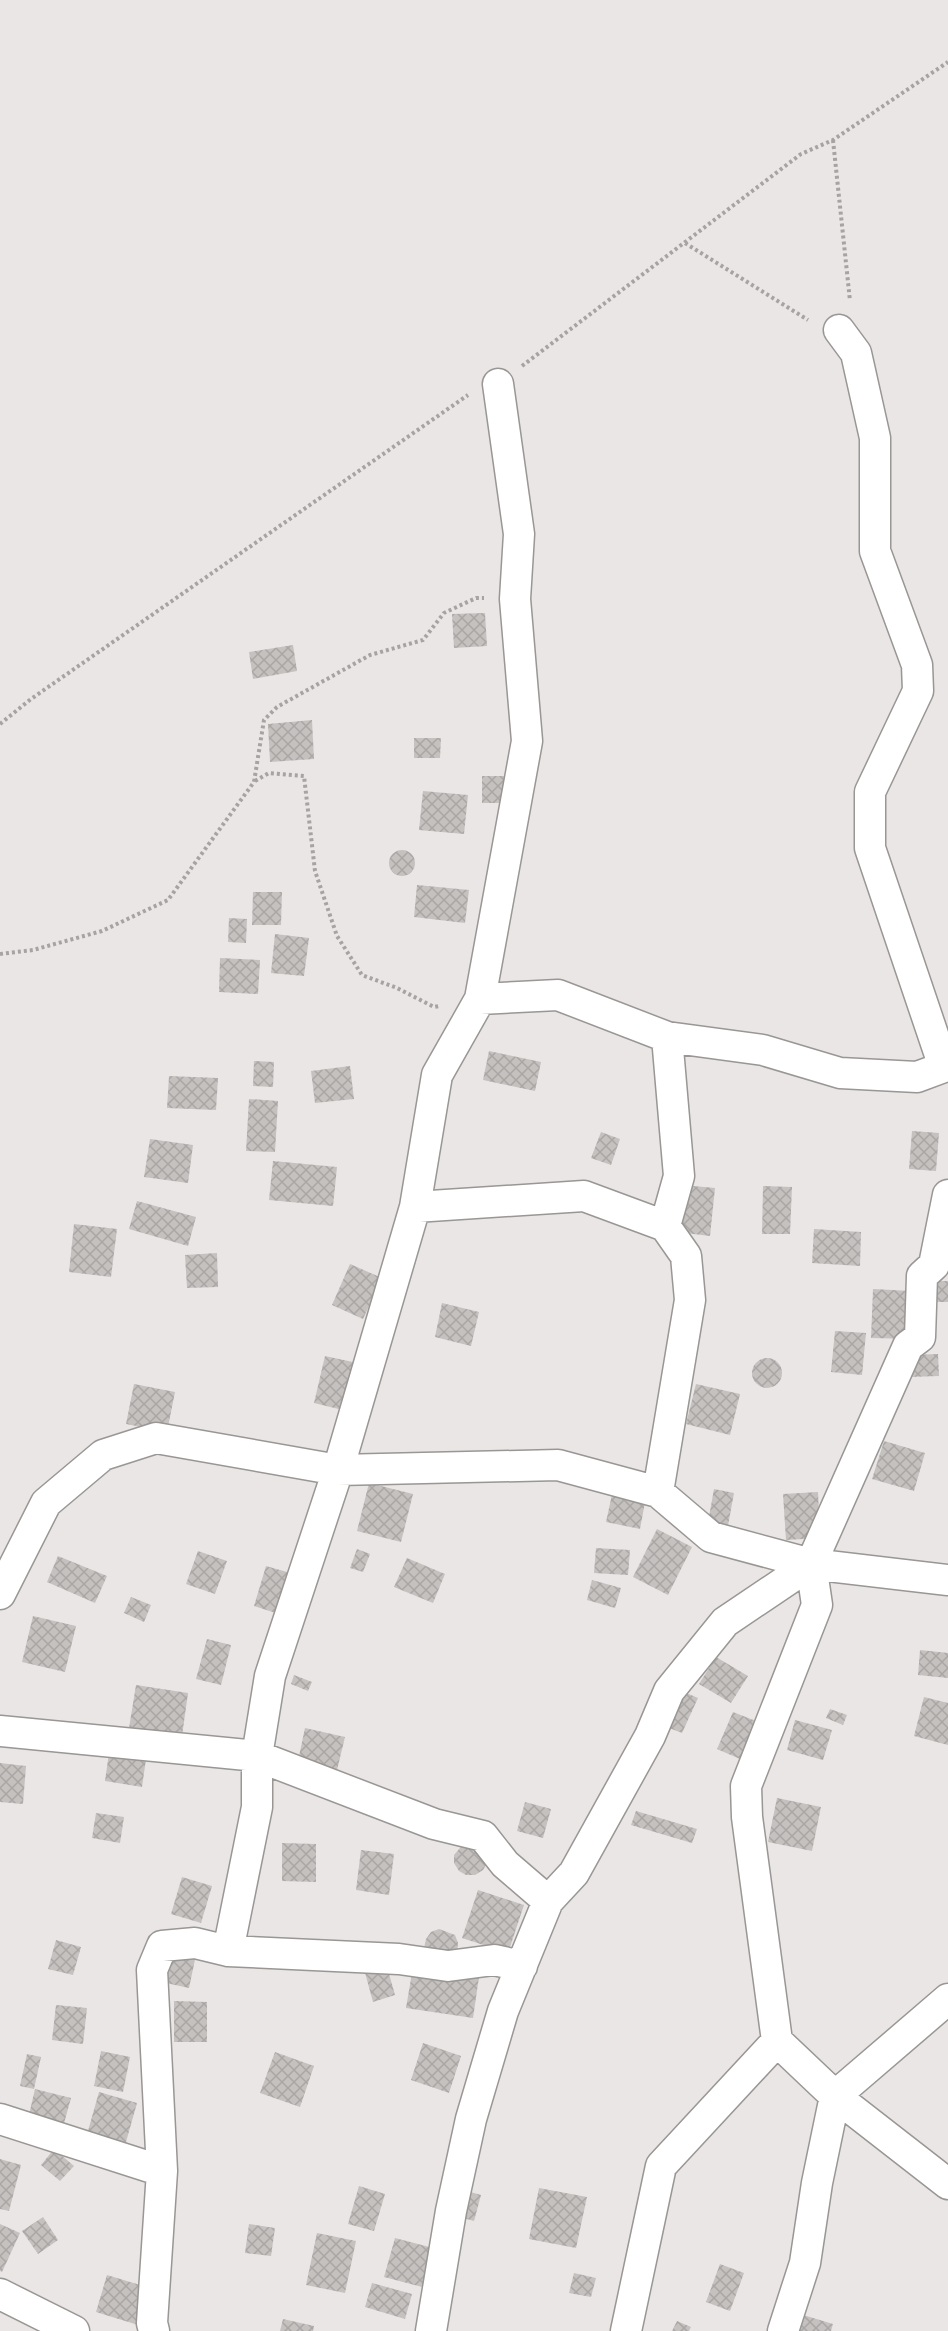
<svg xmlns="http://www.w3.org/2000/svg" width="948" height="2331" font-family="'Nunito Sans',sans-serif">
	<style>
		.building { fill: url(#building-cross-hatch) }
		.lines { fill: none; stroke-linecap: round; stroke-linejoin: round }
		.minor-casing { stroke: #999694; stroke-width: 33 }
		.path { stroke: #a6a3a2; stroke-width: 4; stroke-dasharray: 3 3; stroke-linecap: butt }
		.minor { stroke: #fff; stroke-width: 30 }
	</style>
	<defs>
		<pattern id="building-cross-hatch" width="8" height="8" patternUnits="userSpaceOnUse" patternTransform="scale(1.5)"><rect width="8" height="8" fill="#c4c1bf"/><path d="M0 0l8 8M0 8l8-8" fill="none" stroke="#a9a6a5"/></pattern>
	</defs>
	<rect width="100%" height="100%" fill="#e9e6e5"/>
	<path class="building" d="M 485,613 L 487,646 L 454,648 L 452,614 Z
		M 293,645 L 297,671 L 253,679 L 249,652 Z
		M 312,720 L 314,759 L 270,762 L 268,724 Z
		M 414,738 L 441,738 L 440,758 L 414,758 Z
		M 482,776 L 504,776 L 505,803 L 482,803 Z
		M 423,791 L 468,795 L 464,834 L 419,830 Z
		M389 863a13 13 0 1 1 26 0a13 13 0 1 1-26 0Z
		M 417,885 L 469,890 L 465,923 L 414,917 Z
		M 253,892 L 282,892 L 281,925 L 252,925 Z
		M 229,918 L 247,919 L 246,943 L 228,942 Z
		M 275,934 L 309,938 L 304,976 L 271,973 Z
		M 220,958 L 260,960 L 258,994 L 219,992 Z
		M 489,1051 L 541,1062 L 535,1091 L 483,1080 Z
		M 254,1061 L 274,1062 L 273,1087 L 253,1086 Z
		M 350,1066 L 354,1099 L 315,1103 L 311,1071 Z
		M 169,1076 L 218,1078 L 216,1110 L 167,1108 Z
		M 249,1099 L 278,1101 L 275,1152 L 246,1151 Z
		M 912,1131 L 939,1133 L 936,1171 L 909,1169 Z
		M 601,1132 L 620,1139 L 611,1165 L 591,1158 Z
		M 150,1139 L 193,1145 L 188,1183 L 144,1177 Z
		M 273,1161 L 337,1167 L 333,1206 L 269,1200 Z
		M 682,1185 L 715,1188 L 710,1236 L 677,1232 Z
		M 763,1186 L 792,1187 L 790,1234 L 762,1234 Z
		M 137,1201 L 196,1217 L 188,1246 L 129,1229 Z
		M 74,1224 L 117,1229 L 111,1277 L 69,1272 Z
		M 814,1229 L 861,1232 L 860,1266 L 812,1263 Z
		M 217,1253 L 218,1287 L 187,1288 L 185,1255 Z
		M 350,1264 L 382,1278 L 363,1319 L 332,1305 Z
		M 925,1281 L 948,1281 L 948,1302 L 926,1302 Z
		M 873,1289 L 912,1291 L 911,1339 L 871,1338 Z
		M 442,1303 L 479,1312 L 471,1346 L 435,1337 Z
		M 835,1331 L 866,1333 L 862,1375 L 831,1372 Z
		M 938,1354 L 939,1376 L 910,1377 L 910,1355 Z
		M 325,1356 L 362,1364 L 351,1412 L 314,1403 Z
		M752 1373a15 15 0 1 1 30 0a15 15 0 1 1-30 0Z
		M 134,1384 L 175,1392 L 167,1432 L 126,1424 Z
		M 696,1384 L 740,1394 L 730,1435 L 686,1424 Z
		M 884,1441 L 925,1453 L 914,1491 L 872,1479 Z
		M 369,1483 L 413,1494 L 401,1542 L 357,1531 Z
		M 714,1489 L 734,1493 L 727,1531 L 707,1528 Z
		M 613,1490 L 646,1497 L 640,1529 L 606,1522 Z
		M 818,1492 L 820,1538 L 786,1540 L 783,1494 Z
		M 657,1529 L 692,1547 L 668,1595 L 633,1577 Z
		M 596,1548 L 630,1550 L 628,1575 L 594,1573 Z
		M 357,1549 L 370,1554 L 363,1572 L 350,1568 Z
		M 198,1551 L 227,1561 L 215,1594 L 186,1584 Z
		M 58,1556 L 107,1576 L 95,1603 L 47,1582 Z
		M 407,1558 L 445,1574 L 433,1603 L 394,1587 Z
		M 266,1566 L 294,1574 L 282,1615 L 254,1606 Z
		M 592,1580 L 621,1588 L 615,1608 L 587,1600 Z
		M 131,1597 L 151,1605 L 144,1622 L 124,1613 Z
		M 33,1616 L 76,1626 L 65,1672 L 22,1662 Z
		M 207,1639 L 231,1645 L 221,1685 L 196,1679 Z
		M 920,1650 L 948,1653 L 948,1678 L 918,1675 Z
		M 716,1657 L 748,1676 L 731,1703 L 699,1684 Z
		M 294,1675 L 312,1682 L 308,1691 L 291,1684 Z
		M 136,1685 L 188,1693 L 182,1736 L 129,1728 Z
		M 675,1688 L 698,1698 L 682,1733 L 659,1724 Z
		M 924,1697 L 948,1703 L 948,1745 L 914,1736 Z
		M 830,1709 L 847,1715 L 843,1725 L 826,1718 Z
		M 733,1712 L 756,1721 L 740,1759 L 717,1749 Z
		M 795,1720 L 832,1730 L 823,1760 L 787,1750 Z
		M 305,1728 L 345,1737 L 337,1770 L 298,1761 Z
		M 110,1746 L 147,1752 L 142,1787 L 105,1781 Z
		M 0,1763 L 26,1766 L 23,1804 L 0,1802 Z
		M 777,1798 L 821,1807 L 812,1851 L 768,1842 Z
		M 525,1802 L 551,1809 L 543,1838 L 517,1831 Z
		M 636,1811 L 697,1829 L 692,1843 L 631,1825 Z
		M 96,1813 L 124,1817 L 120,1843 L 92,1838 Z
		M 465,1842 L 474,1842 L 487,1863 L 483,1870 L 475,1875 L 466,1875 L 459,1871 L 454,1863 L 454,1855 Z
		M 282,1843 L 316,1844 L 316,1882 L 282,1881 Z
		M 361,1850 L 394,1854 L 389,1895 L 356,1890 Z
		M 182,1877 L 212,1886 L 201,1923 L 171,1914 Z
		M 478,1890 L 524,1905 L 508,1953 L 462,1938 Z
		M 439,1929 L 455,1935 L 458,1943 L 457,1952 L 444,1963 L 424,1948 L 426,1939 L 431,1932 Z
		M 56,1940 L 81,1947 L 73,1975 L 48,1969 Z
		M 165,1948 L 196,1955 L 189,1988 L 157,1981 Z
		M 386,1963 L 395,1995 L 373,2002 L 364,1969 Z
		M 413,1967 L 479,1977 L 473,2018 L 406,2008 Z
		M 174,2001 L 207,2002 L 207,2042 L 174,2042 Z
		M 56,2005 L 87,2008 L 83,2044 L 52,2040 Z
		M 423,2043 L 461,2056 L 449,2093 L 411,2080 Z
		M 101,2051 L 130,2057 L 123,2092 L 94,2086 Z
		M 275,2052 L 314,2066 L 300,2107 L 260,2093 Z
		M 27,2054 L 41,2057 L 34,2089 L 20,2086 Z
		M 35,2089 L 71,2098 L 63,2127 L 28,2119 Z
		M 99,2092 L 137,2103 L 124,2149 L 86,2138 Z
		M 54,2149 L 74,2166 L 60,2181 L 41,2165 Z
		M 0,2159 L 21,2165 L 9,2211 L 0,2209 Z
		M 359,2186 L 385,2194 L 374,2231 L 348,2224 Z
		M 539,2188 L 587,2197 L 576,2248 L 529,2239 Z
		M 463,2190 L 481,2195 L 474,2221 L 456,2216 Z
		M 43,2217 L 58,2240 L 38,2254 L 22,2231 Z
		M 0,2224 L 20,2233 L 2,2272 L 0,2271 Z
		M 249,2224 L 275,2228 L 271,2256 L 245,2253 Z
		M 317,2233 L 356,2241 L 345,2293 L 306,2285 Z
		M 395,2238 L 437,2249 L 426,2288 L 384,2277 Z
		M 720,2264 L 744,2273 L 730,2311 L 706,2302 Z
		M 574,2273 L 596,2278 L 591,2297 L 569,2293 Z
		M 107,2275 L 150,2288 L 138,2325 L 96,2312 Z
		M 372,2283 L 412,2294 L 405,2319 L 365,2307 Z
		M 800,2314 L 833,2324 L 831,2331 L 794,2331 Z
		M 283,2319 L 314,2326 L 313,2331 L 280,2331 Z
		M 677,2321 L 691,2327 L 689,2331 L 672,2331 Z"/>
	<g class="lines">
		<defs>
			<path id="minor" d="M 480,999 L 558,995 L 667,1037 L 763,1050 L 840,1073 L 917,1077 L 944,1067 L 870,848 L 870,792 L 918,691 L 917,665 L 875,551 L 875,438 L 856,353 L 839,330
				M 948,1195 L 934,1265 L 922,1276 L 920,1337 L 908,1346 L 811,1564 L 817,1605 L 746,1786 L 747,1817 L 777,2041 L 835,2096 L 948,2184
				M 415,1207 L 584,1196 L 665,1226
				M 658,1492 L 690,1300 L 686,1256 L 665,1226 L 679,1176 L 667,1037
				M 0,1594 L 46,1503 L 103,1455 L 156,1438 L 338,1470 L 558,1465 L 658,1492 L 711,1537 L 811,1564 L 948,1580
				M 0,1731 L 257,1756 L 434,1824 L 483,1836 L 505,1864 L 548,1901
				M 228,1951 L 257,1807 L 257,1756 L 270,1676 L 338,1470 L 415,1207 L 437,1075 L 480,999 L 527,741 L 515,599 L 519,534 L 498,384
				M 0,2119 L 162,2171
				M 0,2294 L 74,2331
				M 154,2331 L 152,2323 L 162,2171 L 152,1970 L 162,1946 L 195,1943 L 228,1951 L 399,1959 L 448,1966 L 494,1960 L 522,1966
				M 431,2331 L 451,2211 L 471,2119 L 503,2011 L 548,1901 L 574,1873 L 650,1736 L 669,1691 L 725,1622 L 811,1564
				M 626,2331 L 661,2166 L 777,2041
				M 783,2331 L 805,2263 L 817,2183 L 835,2096 L 948,1999"/>
		</defs>
		<use href="#minor" class="minor-casing"/>
		<path class="path" d="M 833,140 L 850,301
			M 685,243 L 808,320
			M 522,366 L 801,154 L 833,140 L 948,62
			M 0,724 L 31,699 L 468,395
			M 255,781 L 269,773 L 304,776 L 315,871 L 337,936 L 362,975 L 397,988 L 434,1007 L 439,1006
			M 0,954 L 33,950 L 102,931 L 168,900 L 254,782 L 264,720 L 277,707 L 370,655 L 423,640 L 444,613 L 476,598 L 484,598"/>
		<use href="#minor" class="minor"/>
	</g>
</svg>
